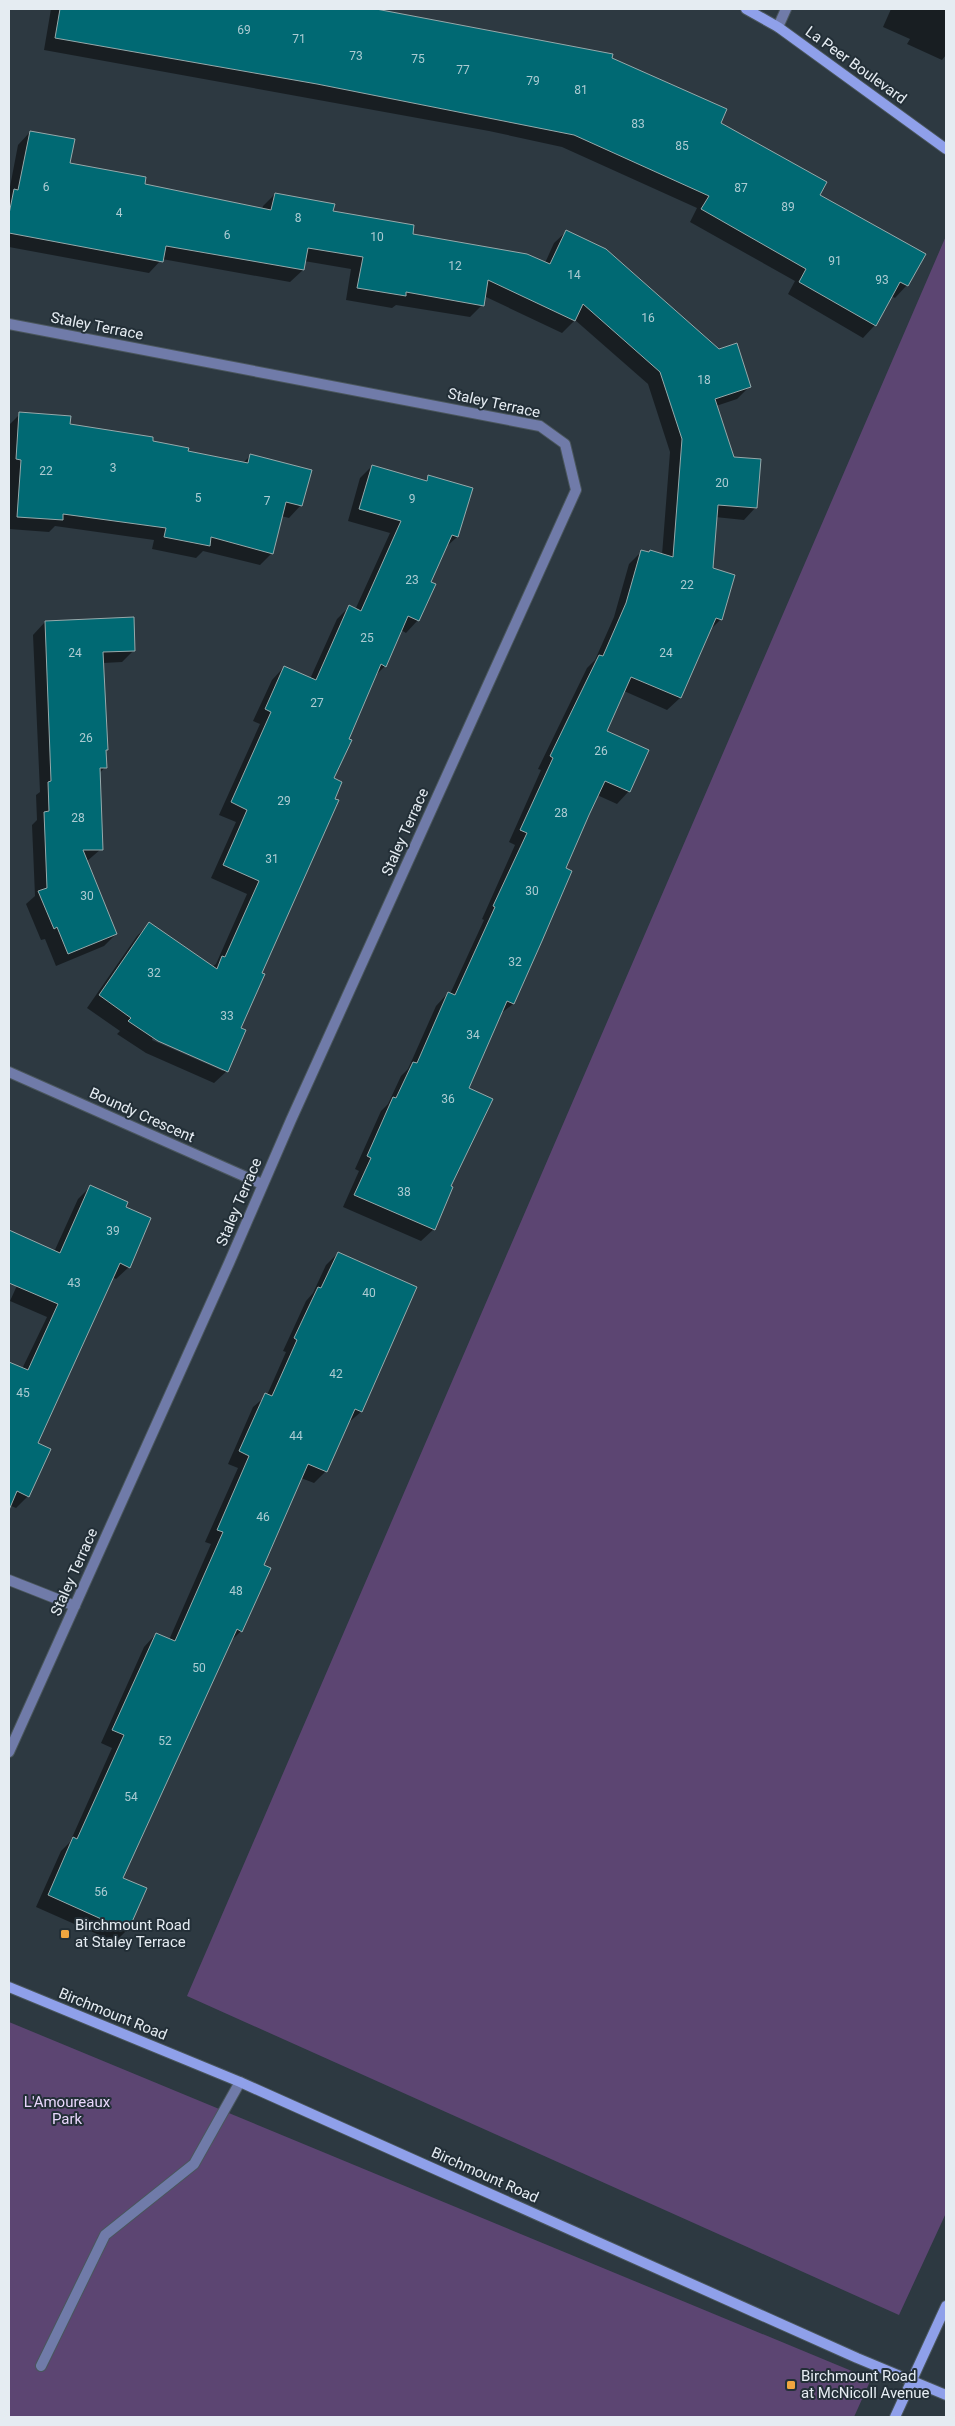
<svg xmlns="http://www.w3.org/2000/svg" width="955" height="2426" font-family="Roboto,sans-serif">
	<style>
		.green { fill: #5c4572 }
		.shadow { fill: #0007; fill-rule: evenodd }
		.building { fill: #006973; stroke: #96a9ab }
		.lines { fill: none; stroke-linecap: round; stroke-linejoin: round }
		.lane-casing { stroke: #4a565d; stroke-width: 12 }
		.street-casing { stroke: #4a565d; stroke-width: 12 }
		.secondary-casing { stroke: #4a565d; stroke-width: 12 }
		.lane { stroke: #707ba9; stroke-width: 10 }
		.street { stroke: #707ba9; stroke-width: 10 }
		.secondary { stroke: #8fa0ea; stroke-width: 10 }
		.poi-dot { fill: #f0a63f; stroke: #232f37; stroke-width: 2 }
		.labels { text-anchor: middle; dominant-baseline: central; stroke-width: 4; stroke-linejoin: round; paint-order: stroke }
		.number-label { font-size: 12px; fill: #accbd2 }
		.street-label { font-size: 15px; fill: #e5ecf2; stroke: #232f37 }
		.poi-label { font-size: 15px; fill: #e5ecf2; stroke: #232f37; text-anchor: start }
		.park-label { font-size: 15px; fill: #e9d7fc; stroke: #232f37 }
	</style>
	<rect width="100%" height="100%" fill="#2d3941"/>
	<path class="green" d="M 946,236 L 946,2213 L 899,2315 L 187,1996 Z
		M 9,2022 L 871,2379 L 854,2417 L 9,2417 Z"/>
	<path class="shadow" d="M 51,9 L 369,9 L 611,55 L 611,59 L 719,123 L 818,196 L 907,285 L 895,298 L 891,296 L 875,325 L 863,338 L 788,294 L 795,281 L 690,222 L 697,208 L 562,147 L 489,131 L 44,50 Z
		M 891,9 L 946,9 L 946,55 L 942,60 L 907,44 L 910,39 L 883,27 Z
		M 30,132 L 69,164 L 143,185 L 262,210 L 263,206 L 275,194 L 412,235 L 545,263 L 554,243 L 567,231 L 750,386 L 737,399 L 716,406 L 733,458 L 756,507 L 744,520 L 715,517 L 712,569 L 721,619 L 708,632 L 680,698 L 667,710 L 624,691 L 605,732 L 629,791 L 617,804 L 597,795 L 564,869 L 513,1004 L 499,1015 L 468,1089 L 449,1187 L 434,1229 L 421,1241 L 343,1207 L 359,1171 L 355,1169 L 381,1111 L 388,1104 L 401,1076 L 408,1069 L 436,1006 L 448,993 L 450,994 L 484,920 L 482,919 L 515,845 L 509,842 L 541,770 L 538,769 L 587,668 L 595,660 L 614,617 L 629,564 L 641,552 L 662,555 L 670,452 L 648,384 L 575,320 L 562,333 L 484,296 L 482,305 L 470,317 L 396,305 L 392,308 L 346,300 L 351,269 L 304,261 L 303,270 L 290,282 L 162,259 L 149,273 L 9,247 L 9,192 L 18,145 Z
		M 20,414 L 151,442 L 186,452 L 243,463 L 250,456 L 301,505 L 289,518 L 281,516 L 272,553 L 260,565 L 203,551 L 196,558 L 152,549 L 154,540 L 55,526 L 49,532 L 9,529 L 9,425 Z
		M 372,466 L 424,481 L 429,477 L 457,537 L 444,549 L 429,583 L 418,620 L 406,633 L 401,630 L 385,666 L 375,676 L 332,779 L 239,1029 L 227,1071 L 214,1083 L 146,1053 L 117,1034 L 120,1031 L 87,1008 L 137,936 L 149,924 L 212,967 L 216,964 L 247,894 L 211,878 L 236,822 L 219,815 L 260,724 L 253,721 L 272,680 L 284,667 L 310,679 L 337,619 L 349,607 L 355,610 L 390,533 L 348,521 L 360,478 ZM 153,1037 L 223,1068 L 223,1071 L 152,1040 Z
		M 45,622 L 134,650 L 122,662 L 103,663 L 105,767 L 99,774 L 101,849 L 86,862 L 116,934 L 104,946 L 56,966 L 45,939 L 41,940 L 26,904 L 35,896 L 32,825 L 37,820 L 36,795 L 40,792 L 33,635 Z
		M 90,1187 L 124,1207 L 129,1267 L 116,1279 L 112,1277 L 37,1444 L 28,1496 L 16,1508 L 9,1505 L 9,1363 L 22,1369 L 47,1317 L 10,1301 L 29,1259 L 54,1252 L 78,1199 Z
		M 338,1253 L 361,1412 L 348,1423 L 326,1471 L 314,1483 L 301,1478 L 262,1566 L 241,1631 L 229,1643 L 122,1879 L 127,1930 L 115,1942 L 36,1907 L 61,1851 L 70,1842 L 112,1748 L 101,1743 L 144,1647 L 156,1634 L 169,1640 L 211,1544 L 205,1542 L 238,1468 L 228,1464 L 253,1407 L 267,1395 L 286,1352 L 283,1351 L 306,1301 L 313,1293 L 326,1265 Z"/>
	<path class="building" d="M 60,9 L 376,9 L 613,54 L 612,58 L 727,109 L 721,123 L 827,182 L 820,195 L 926,254 L 908,286 L 900,282 L 876,326 L 799,282 L 806,269 L 701,209 L 709,196 L 574,135 L 317,84 L 55,38 Z
		M 30,131 L 75,139 L 70,163 L 146,177 L 145,184 L 271,210 L 275,193 L 335,204 L 333,211 L 414,225 L 413,234 L 527,254 L 550,264 L 566,230 L 606,249 L 719,349 L 737,343 L 751,387 L 715,399 L 734,457 L 761,459 L 757,508 L 718,505 L 713,568 L 735,575 L 722,620 L 716,618 L 681,698 L 631,677 L 607,731 L 649,750 L 630,792 L 605,781 L 589,815 L 566,868 L 572,871 L 542,941 L 514,1004 L 507,1001 L 469,1088 L 493,1099 L 451,1186 L 453,1187 L 435,1230 L 354,1195 L 371,1158 L 367,1156 L 393,1097 L 396,1098 L 413,1062 L 417,1063 L 448,992 L 455,995 L 495,907 L 493,906 L 527,833 L 520,830 L 553,758 L 550,756 L 599,655 L 603,656 L 626,603 L 641,550 L 649,552 L 650,550 L 673,557 L 682,439 L 660,372 L 583,304 L 575,321 L 488,280 L 484,306 L 406,292 L 406,296 L 357,288 L 363,257 L 308,248 L 304,270 L 166,246 L 163,262 L 9,233 L 9,214 L 14,189 L 18,190 Z
		M 19,412 L 71,416 L 70,424 L 153,437 L 153,441 L 189,448 L 188,451 L 248,463 L 250,454 L 312,470 L 302,506 L 286,502 L 273,554 L 211,537 L 210,546 L 164,537 L 166,528 L 63,514 L 63,520 L 17,517 L 21,460 L 16,459 Z
		M 372,465 L 427,481 L 428,475 L 473,488 L 458,537 L 452,535 L 431,582 L 436,584 L 419,621 L 408,616 L 386,667 L 381,664 L 349,739 L 352,740 L 334,778 L 342,782 L 335,799 L 339,800 L 262,973 L 265,974 L 241,1028 L 246,1030 L 228,1072 L 158,1041 L 128,1021 L 131,1018 L 99,995 L 149,922 L 217,969 L 222,956 L 225,957 L 259,881 L 223,865 L 247,810 L 231,802 L 271,712 L 265,709 L 284,666 L 316,680 L 349,605 L 361,611 L 401,521 L 359,509 Z
		M 134,617 L 135,651 L 103,652 L 108,750 L 106,750 L 107,768 L 100,768 L 103,850 L 83,850 L 117,934 L 68,954 L 57,927 L 54,929 L 38,891 L 47,888 L 44,812 L 49,811 L 48,782 L 51,781 L 45,621 Z
		M 90,1185 L 128,1202 L 126,1207 L 151,1218 L 130,1268 L 120,1263 L 38,1443 L 51,1449 L 29,1497 L 17,1491 L 9,1510 L 9,1362 L 28,1370 L 58,1304 L 9,1283 L 9,1230 L 60,1253 Z
		M 338,1252 L 417,1287 L 362,1412 L 355,1409 L 327,1472 L 308,1464 L 264,1565 L 271,1568 L 242,1632 L 237,1629 L 123,1878 L 147,1888 L 128,1931 L 48,1895 L 73,1837 L 77,1839 L 124,1735 L 112,1730 L 156,1633 L 175,1641 L 223,1532 L 217,1530 L 249,1456 L 239,1451 L 265,1393 L 272,1396 L 297,1340 L 294,1338 L 318,1287 L 321,1288 Z"/>
	<g class="lines">
		<defs>
			<path id="lane" d="M 41,2366 L 105,2235 L 194,2164 L 240,2082"/>
			<path id="street" d="M 778,27 L 786,9
				M 9,324 L 540,426 L 565,444 L 576,490 L 291,1120 L 229,1263 L 9,1752
				M 9,1072 L 262,1184
				M 9,1580 L 75,1606"/>
			<path id="secondary" d="M 746,9 L 778,27 L 946,149
				M 9,1987 L 240,2082 L 857,2358 L 946,2395
				M 895,2417 L 946,2306"/>
		</defs>
		<use href="#lane" class="lane-casing"/>
		<use href="#street" class="street-casing"/>
		<use href="#secondary" class="secondary-casing"/>
		<use href="#lane" class="lane"/>
		<use href="#street" class="street"/>
		<use href="#secondary" class="secondary"/>
	</g>
	<g class="poi-dot">
		<rect x="60" y="1929" width="10" height="10" rx="2.5"/>
		<rect x="786" y="2380" width="10" height="10" rx="2.5"/>
	</g>
	<g class="labels">
		<g class="number-label">
			<text x="244" y="30">69</text>
			<text x="299" y="39">71</text>
			<text x="356" y="56">73</text>
			<text x="418" y="59">75</text>
			<text x="463" y="70">77</text>
			<text x="533" y="81">79</text>
			<text x="581" y="90">81</text>
			<text x="638" y="124">83</text>
			<text x="682" y="146">85</text>
			<text x="46" y="187">6</text>
			<text x="741" y="188">87</text>
			<text x="788" y="207">89</text>
			<text x="119" y="213">4</text>
			<text x="298" y="218">8</text>
			<text x="227" y="235">6</text>
			<text x="377" y="237">10</text>
			<text x="835" y="261">91</text>
			<text x="455" y="266">12</text>
			<text x="574" y="275">14</text>
			<text x="882" y="280">93</text>
			<text x="648" y="318">16</text>
			<text x="704" y="380">18</text>
			<text x="113" y="468">3</text>
			<text x="46" y="471">22</text>
			<text x="722" y="483">20</text>
			<text x="198" y="498">5</text>
			<text x="412" y="499">9</text>
			<text x="267" y="501">7</text>
			<text x="412" y="580">23</text>
			<text x="687" y="585">22</text>
			<text x="367" y="638">25</text>
			<text x="75" y="653">24</text>
			<text x="666" y="653">24</text>
			<text x="317" y="703">27</text>
			<text x="86" y="738">26</text>
			<text x="601" y="751">26</text>
			<text x="284" y="801">29</text>
			<text x="561" y="813">28</text>
			<text x="78" y="818">28</text>
			<text x="272" y="859">31</text>
			<text x="532" y="891">30</text>
			<text x="87" y="896">30</text>
			<text x="515" y="962">32</text>
			<text x="154" y="973">32</text>
			<text x="227" y="1016">33</text>
			<text x="473" y="1035">34</text>
			<text x="448" y="1099">36</text>
			<text x="404" y="1192">38</text>
			<text x="113" y="1231">39</text>
			<text x="74" y="1283">43</text>
			<text x="369" y="1293">40</text>
			<text x="336" y="1374">42</text>
			<text x="23" y="1393">45</text>
			<text x="296" y="1436">44</text>
			<text x="263" y="1517">46</text>
			<text x="236" y="1591">48</text>
			<text x="199" y="1668">50</text>
			<text x="165" y="1741">52</text>
			<text x="131" y="1797">54</text>
			<text x="101" y="1892">56</text>
		</g>
		<g class="street-label">
			<text transform="translate(856 65) rotate(36)">La Peer Boulevard</text>
			<text transform="translate(97 326) rotate(11)">Staley Terrace</text>
			<text transform="translate(494 403) rotate(12)">Staley Terrace</text>
			<text transform="translate(405 832) rotate(-66)">Staley Terrace</text>
			<text transform="translate(142 1115) rotate(24)">Boundy Crescent</text>
			<text transform="translate(239 1202) rotate(-67)">Staley Terrace</text>
			<text transform="translate(74 1572) rotate(-66)">Staley Terrace</text>
			<text transform="translate(113 2014) rotate(22)">Birchmount Road</text>
			<text transform="translate(485 2175) rotate(24)">Birchmount Road</text>
		</g>
		<g class="poi-label">
			<text x="75" y="1925">Birchmount Road<tspan x="75" dy="17">at Staley Terrace</tspan></text>
			<text x="801" y="2376">Birchmount Road<tspan x="801" dy="17">at McNicoll Avenue</tspan></text>
		</g>
		<g class="park-label">
			<text x="67" y="2102">L'Amoureaux<tspan x="67" dy="17">Park</tspan></text>
		</g>
	</g>
	<rect width="955" height="2426" fill="none" stroke="#e5ecf2" stroke-width="20"/>
</svg>
